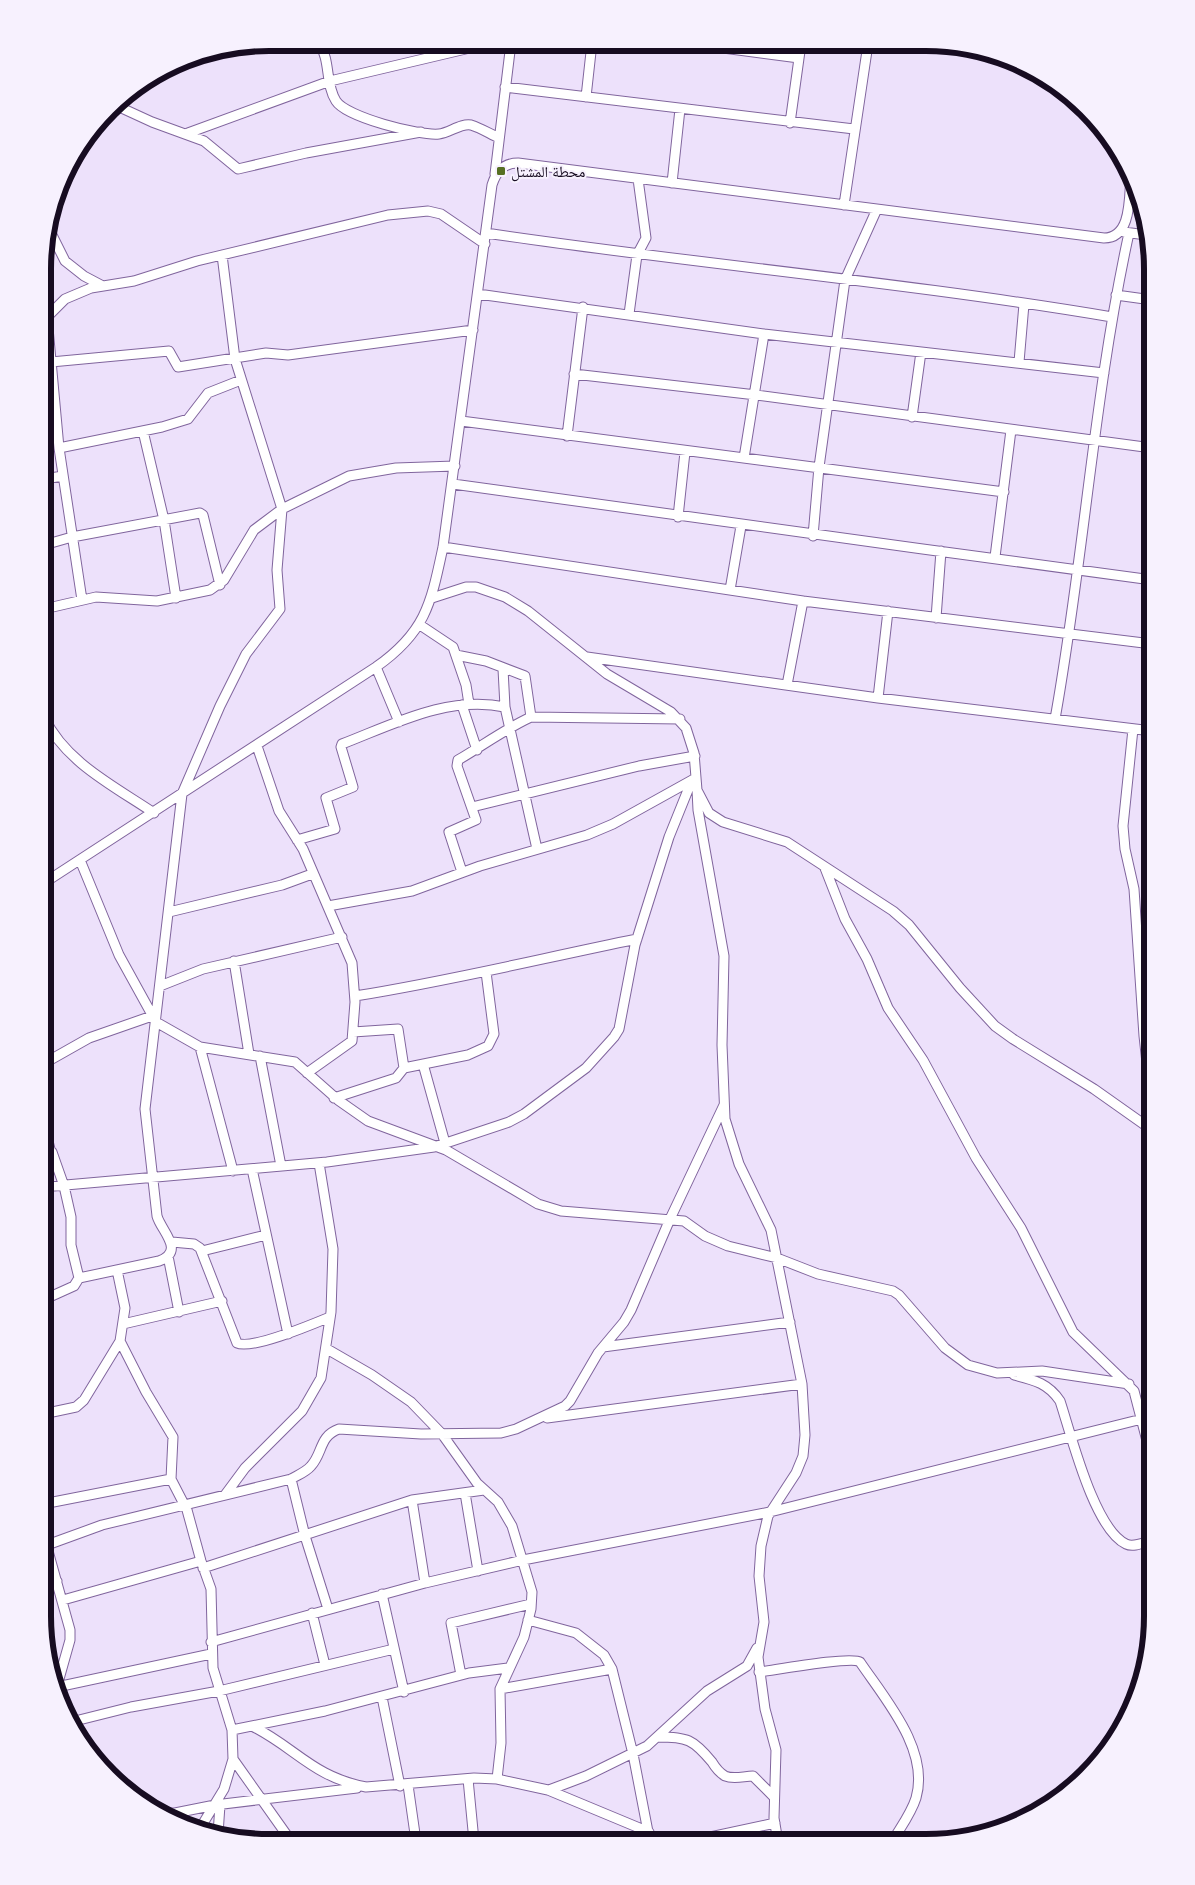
<svg xmlns="http://www.w3.org/2000/svg" width="1195" height="1885" font-family="Quicksand,'Noto Naskh Arabic',sans-serif">
	<style>
		.lines { fill: none; stroke-linecap: round; stroke-linejoin: round }
		.minor-casing { stroke: #80659d; stroke-width: 11 }
		.minor { stroke: #fff; stroke-width: 9 }
		.poi-dot { fill: #566f22; stroke: #f7f1fe; stroke-width: 2 }
		.labels { text-anchor: middle; dominant-baseline: central; stroke-width: 4; stroke-linejoin: round; paint-order: stroke }
		.poi-label { font-size: 15px; fill: #170c21; stroke: #f7f1fe; text-anchor: start }
		.rim { fill: none; stroke: #170c21; stroke-width: 6 }
	</style>
	<rect width="100%" height="100%" fill="#ede1fb"/>
	<g class="lines">
		<defs>
			<path id="minor" d="M 319,43 C 331,61 325,84 336,101 C 346,117 419,136 439,134 C 449,133 461,123 471,125 C 481,128 490,134 499,138
				M 693,44 L 799,58
				M 505,87 L 854,129
				M 586,97 L 592,43
				M 115,105 L 152,122 L 204,141 L 238,169 L 306,153 L 421,132
				M 790,123 L 801,44
				M 188,133 L 330,81 L 491,43
				M 495,174 L 511,43
				M 672,183 L 680,109
				M 844,205 L 868,44
				M 48,227 L 65,261 L 84,276 L 101,285
				M 1124,232 L 1146,235
				M 486,233 C 695,264 905,282 1112,317
				M 478,294 L 764,334 L 1104,373
				M 1116,295 L 1152,300
				M 629,314 L 637,255 L 646,238 L 638,179
				M 47,317 L 59,448 L 82,600
				M 44,320 L 65,299 L 91,288 L 134,281 L 197,261 L 388,215 L 428,211 L 441,214 L 485,244
				M 51,362 L 169,351 L 178,367 L 266,353 L 288,355 L 473,330
				M 1019,362 L 1024,304
				M 574,374 L 756,395 L 1152,448
				M 912,417 L 921,352
				M 461,421 L 1004,492
				M 143,431 L 164,520 L 176,598
				M 567,436 L 583,307
				M 59,448 L 162,427 L 188,419 L 208,393 L 241,380
				M 744,458 L 764,334
				M 44,479 L 63,476
				M 453,484 C 686,518 919,548 1152,580
				M 678,517 L 685,452
				M 813,536 L 819,467 L 845,280 L 877,209
				M 44,545 L 72,537 L 200,513 L 203,515 L 220,585
				M 443,547 L 803,601 L 1152,644
				M 995,557 L 1011,430
				M 1148,579 L 1152,552
				M 730,590 L 741,526
				M 432,598 L 466,587 L 476,587 L 505,597 L 528,611 L 607,674 L 671,712 L 686,728 L 694,753 L 697,790 L 709,813 L 723,822 L 787,842 L 893,911 L 909,925 L 960,988 L 995,1026 L 1013,1039 L 1094,1089 L 1152,1130
				M 44,609 L 96,597 L 157,601 L 210,590 L 224,580 L 254,530 L 282,509 L 349,476 L 396,468 L 455,466
				M 936,618 L 941,551
				M 420,625 L 453,647 L 466,685 L 469,704
				M 456,655 L 486,661 L 525,676 L 531,717 C 505,729 482,746 458,760 L 457,766 L 476,820 L 449,832 L 462,872
				M 587,657 L 878,698 L 1152,731
				M 376,667 L 399,722
				M 503,669 L 505,707 L 537,849
				M 787,685 L 803,601
				M 878,698 L 888,611
				M 462,705 L 477,750
				M 44,717 C 65,762 114,786 154,813
				M 531,717 L 680,719
				M 1055,719 C 1084,558 1094,393 1129,233
				M 1133,729 L 1123,826 L 1125,849 L 1134,889 L 1144,1036 L 1152,1108
				M 257,746 L 279,811 L 303,849 L 352,963 L 355,1002 L 352,1041 L 307,1073
				M 697,790 L 698,810 L 724,956 L 722,1045 L 725,1119 L 739,1164 L 771,1230 L 802,1384 L 805,1435 L 803,1456 L 796,1473 L 768,1516 L 761,1546 L 759,1576 L 764,1622 L 758,1657 L 765,1709 L 776,1750 L 774,1818 L 778,1842
				M 472,807 L 639,766 L 695,756
				M 297,840 L 335,829 L 326,798 L 353,787 L 341,747 L 342,744 C 394,724 448,695 505,707
				M 80,860 L 119,955 L 156,1022 L 200,1047 L 295,1062 L 338,1100 L 368,1121 L 446,1150 L 538,1204 L 561,1211 L 684,1221 L 705,1236 L 728,1246 L 777,1258 L 818,1274 L 893,1291 L 899,1295 L 945,1348 L 968,1365 L 997,1373 L 1042,1371 L 1129,1384
				M 825,868 L 845,919 L 867,959 L 888,1008 L 923,1060 L 976,1158 L 1021,1228 L 1073,1332 L 1134,1391 L 1152,1460
				M 44,883 L 376,667 C 426,632 431,603 443,547 L 492,185 C 496,172 503,163 518,163 L 1104,238 C 1132,238 1129,197 1131,176
				M 328,906 L 412,891 L 480,866 L 587,835 L 613,824 L 694,779
				M 169,912 L 282,885 L 312,874
				M 234,961 L 249,1054
				M 160,986 L 203,969 L 342,937
				M 355,996 C 450,981 543,958 637,939
				M 353,1032 L 398,1029 L 404,1068
				M 200,1047 L 233,1171
				M 260,1056 L 281,1166
				M 43,1064 L 89,1038 L 152,1016
				M 423,1064 L 445,1143
				M 334,1098 L 396,1078 L 404,1068 L 468,1055 L 488,1046 L 494,1034 L 486,972
				M 43,1121 L 50,1149
				M 252,1169 L 288,1334
				M 43,1187 L 327,1162 L 434,1147 L 509,1122 L 524,1114 L 586,1068 L 614,1037 L 619,1029 L 635,945 L 669,837 L 692,780
				M 172,1242 L 194,1244 L 200,1248 L 237,1343 C 252,1350 313,1324 330,1317
				M 202,1251 L 266,1235
				M 168,1256 L 179,1312
				M 117,1270 L 125,1308 L 120,1341 L 146,1392 L 173,1437 L 171,1479 L 187,1510 L 201,1561 L 211,1589 L 213,1668 L 232,1730 L 233,1759 L 224,1789 L 199,1830
				M 79,1278 L 159,1261 C 186,1251 161,1231 157,1216 L 145,1109 L 182,794 L 220,706 L 246,654 L 280,609 L 277,570 L 282,509 L 235,359 L 222,255
				M 43,1300 L 74,1286 L 79,1278 L 71,1245 L 71,1217 L 64,1186 L 52,1152 L 43,1145
				M 123,1324 L 222,1301
				M 603,1347 L 790,1322
				M 327,1349 L 372,1375 L 411,1402 L 442,1434 L 477,1483 L 498,1502 L 512,1526 L 532,1592 L 531,1609 L 524,1637 L 500,1689 L 501,1743 L 497,1779
				M 1014,1375 C 1034,1380 1048,1383 1060,1401 C 1071,1434 1094,1529 1126,1544 C 1134,1548 1144,1542 1152,1540
				M 43,1414 L 76,1407 L 84,1400 L 120,1341
				M 547,1418 L 802,1384
				M 291,1479 L 305,1536 L 328,1609
				M 465,1493 L 478,1571
				M 225,1495 L 245,1468 L 302,1411 L 321,1378 L 331,1312 L 333,1249 L 319,1163
				M 412,1500 L 425,1583
				M 43,1504 L 171,1479
				M 43,1533 L 70,1630 L 70,1640 L 57,1686
				M 47,1545 L 102,1525 L 291,1479 C 298,1475 306,1472 311,1466 C 323,1453 319,1436 339,1429 L 421,1434 L 501,1433 L 516,1429 L 565,1406 L 570,1401 L 598,1353 L 624,1322 L 631,1310 L 670,1219 L 724,1105
				M 203,1568 L 412,1500 L 484,1490
				M 43,1584 L 57,1581
				M 382,1594 L 404,1692
				M 63,1600 L 201,1561
				M 312,1613 L 325,1665
				M 528,1620 L 576,1633 L 604,1655 L 612,1669 L 633,1754 L 650,1842
				M 211,1642 L 425,1583 L 523,1560 L 770,1512 L 1142,1419
				M 759,1672 C 775,1670 852,1656 860,1662 C 885,1699 930,1750 916,1798 C 911,1814 900,1828 892,1842
				M 461,1675 L 451,1623 L 531,1604
				M 57,1687 L 211,1654
				M 500,1689 L 612,1669
				M 382,1697 L 400,1786
				M 71,1722 L 131,1707 L 219,1691 L 394,1649
				M 252,1726 C 296,1748 313,1777 366,1787 L 474,1778 L 497,1779 L 548,1790 L 649,1832
				M 232,1730 L 325,1711 L 469,1673 L 508,1668
				M 658,1737 C 687,1737 693,1739 712,1762 C 715,1767 720,1773 725,1776 C 734,1780 744,1776 753,1776 L 774,1797
				M 233,1759 L 291,1841
				M 468,1779 L 474,1841
				M 408,1785 L 416,1841
				M 549,1790 L 586,1776 L 647,1746 L 707,1691 L 747,1666 L 757,1648
				M 162,1813 L 175,1813 L 215,1805 L 357,1788
				M 218,1834 L 220,1805
				M 640,1842 L 659,1838 L 681,1842
				M 687,1842 L 775,1823"/>
		</defs>
		<use href="#minor" class="minor-casing"/>
		<use href="#minor" class="minor"/>
	</g>
	<rect class="poi-dot" x="496" y="166" width="10" height="10" rx="2.5"/>
	<g class="labels">
		<g class="poi-label">
			<text x="511" y="171">محطة المشتل</text>
		</g>
	</g>
	<path d="M0 0H1195V1885H0ZM269 51H926A218 218 0 0 1 1144 269V1616A218 218 0 0 1 926 1834H269A218 218 0 0 1 51 1616V269A218 218 0 0 1 269 51Z" fill="#f7f1fe" fill-rule="evenodd"/>
	<path class="rim" d="M269 51H926A218 218 0 0 1 1144 269V1616A218 218 0 0 1 926 1834H269A218 218 0 0 1 51 1616V269A218 218 0 0 1 269 51Z"/>
</svg>
